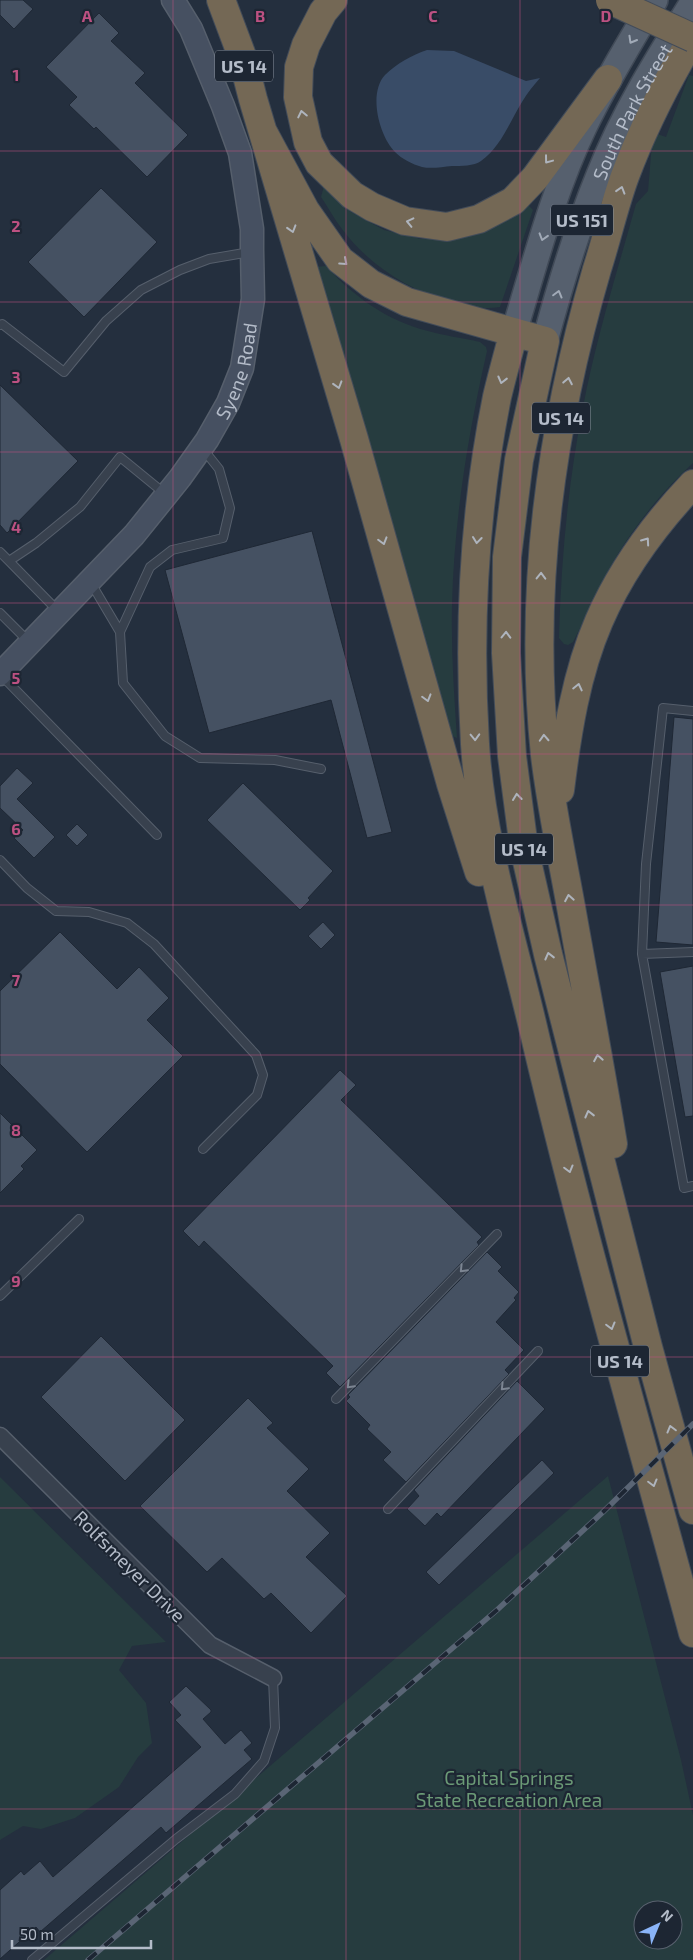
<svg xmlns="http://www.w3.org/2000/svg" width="693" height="1960" font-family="'Exo 2',sans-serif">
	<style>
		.green { fill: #263c3f; fill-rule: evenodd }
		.water { fill: #394c67 }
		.building { fill: #455162; stroke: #1f2835 }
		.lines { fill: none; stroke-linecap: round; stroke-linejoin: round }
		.lane-casing { stroke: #565f6c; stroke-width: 10 }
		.street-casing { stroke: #565f6c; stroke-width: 19 }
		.secondary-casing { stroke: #565f6c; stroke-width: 25 }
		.primary-casing { stroke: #414a57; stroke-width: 28 }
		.highway-casing { stroke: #434c59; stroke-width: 30 }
		.lane { stroke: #38414e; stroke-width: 8 }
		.street { stroke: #38414e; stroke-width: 16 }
		.secondary { stroke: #465061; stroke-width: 22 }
		.primary { stroke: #56606e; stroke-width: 25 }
		.highway { stroke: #746855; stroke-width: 28 }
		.rail-casing { stroke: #5a6575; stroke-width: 5.5 }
		.rail { stroke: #1d2633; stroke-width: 4; stroke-dasharray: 11; stroke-linecap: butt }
		.highway-bridge-casing { stroke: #434c59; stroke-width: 30; stroke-linecap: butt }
		.highway-bridge { stroke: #746855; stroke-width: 28 }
		.oneway { stroke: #a1aab7 }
		.oneway2 { stroke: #aeb4bd }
		.oneway3 { stroke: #7c8592 }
		.grid { fill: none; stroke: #bd5182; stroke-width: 1; stroke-opacity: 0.55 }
		.labels { text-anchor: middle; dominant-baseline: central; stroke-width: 4.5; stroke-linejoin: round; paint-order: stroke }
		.shield { fill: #1d2633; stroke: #878f9c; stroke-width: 1 }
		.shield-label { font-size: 18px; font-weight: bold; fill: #b4bcc9 }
		.street-label { font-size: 19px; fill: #b4bcc9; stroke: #1d2633 }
		.park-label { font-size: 19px; fill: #6b9a76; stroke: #1d2633 }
		.grid-label { font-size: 16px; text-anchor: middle; font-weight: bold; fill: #bd5182; stroke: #1d2633; stroke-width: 4.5; stroke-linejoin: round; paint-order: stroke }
	</style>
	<rect width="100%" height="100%" fill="#242f3e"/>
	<path class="green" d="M 689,75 L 693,76 L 693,463 C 660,493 631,530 609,569 C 596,593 586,618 573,642 L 568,645 L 564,644 L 559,638 C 561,560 568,484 583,407 C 596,339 617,272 636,204 L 648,191 L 652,143 L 657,134 L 666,137 Z
		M 324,186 L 351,212 L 384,230 L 421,239 L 458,237 L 527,206 L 529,206 L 533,210 L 500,307 C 483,310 468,306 451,302 C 408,290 369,265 342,229 C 334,219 328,207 321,197 Z
		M 326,266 C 353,296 387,321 428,331 C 445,336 463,338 480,342 L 486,347 L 487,351 C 468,435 454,519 452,606 C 451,650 454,694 457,738 L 450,735 L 315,267 Z
		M 608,1476 L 681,1760 L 693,1815 L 693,1960 L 44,1960 ZM 643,1910 L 673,1910 L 673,1940 L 643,1940 Z
		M 0,1477 L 166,1642 L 132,1646 L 119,1670 L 146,1703 L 152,1743 L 138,1757 L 119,1787 L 75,1818 L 41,1829 L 23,1826 L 0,1840 Z"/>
	<path class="water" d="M 427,50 L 454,51 L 526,81 L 540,78 C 534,85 527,93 522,102 C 510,121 501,147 481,161 C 474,166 461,166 452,166 C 442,167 431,169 422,167 C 412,164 402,159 395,152 C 379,136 368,93 385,75 C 396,64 412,55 427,50 Z"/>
	<path class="building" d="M 0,0 L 23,0 L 33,9 L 14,29 L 0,15 Z
		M 99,13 L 119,33 L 111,41 L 145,73 L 135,83 L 188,135 L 147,177 L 96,127 L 94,129 L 69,105 L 77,97 L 46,67 Z
		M 101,188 L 157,242 L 84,317 L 28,262 Z
		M 0,385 L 78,461 L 7,533 L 0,525 Z
		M 312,531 L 392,832 L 367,838 L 331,700 L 209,733 L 165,570 Z
		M 674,717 L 693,719 L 693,945 L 656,942 Z
		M 17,768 L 33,783 L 17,799 L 55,837 L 34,858 L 14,838 L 23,830 L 0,808 L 0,786 Z
		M 243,783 L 333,871 L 308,898 L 310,900 L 300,910 L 207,820 Z
		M 77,824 L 88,835 L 77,846 L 66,835 Z
		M 323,922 L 335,935 L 321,949 L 308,936 Z
		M 60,932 L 117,989 L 139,967 L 169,998 L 147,1020 L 183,1056 L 87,1152 L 0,1064 L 0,991 Z
		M 693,966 L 693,1116 L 685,1117 L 660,972 Z
		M 340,1070 L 356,1085 L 341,1100 L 482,1237 L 477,1242 L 479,1245 L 340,1387 L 326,1373 L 333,1366 L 204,1241 L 199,1247 L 183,1231 Z
		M 0,1113 L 37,1150 L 21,1166 L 24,1169 L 0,1193 Z
		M 487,1252 L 502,1267 L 498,1271 L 519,1292 L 514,1298 L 516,1300 L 496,1322 L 524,1350 L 505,1370 L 509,1374 L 406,1482 L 383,1460 L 391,1452 L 367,1429 L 370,1425 L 346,1401 L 350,1397 L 348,1395 Z
		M 101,1336 L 185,1420 L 125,1481 L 41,1397 Z
		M 517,1381 L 545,1409 L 441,1517 L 437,1513 L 425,1526 L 407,1509 L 419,1496 L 414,1490 Z
		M 248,1398 L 273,1423 L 267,1428 L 309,1469 L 287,1491 L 330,1533 L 306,1557 L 347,1596 L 311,1633 L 271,1593 L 264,1599 L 222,1558 L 207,1572 L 140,1506 Z
		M 542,1460 L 554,1473 L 439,1585 L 426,1572 Z
		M 186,1686 L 211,1710 L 211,1712 L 203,1719 L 225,1744 L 241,1730 L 252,1743 L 244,1750 L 252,1759 L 166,1833 L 161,1827 L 40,1932 L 36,1927 L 0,1959 L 0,1890 L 21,1871 L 24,1875 L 40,1861 L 53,1877 L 201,1747 L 175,1720 L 181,1715 L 169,1702 Z"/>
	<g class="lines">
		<defs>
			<path id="lane" d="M 0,325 L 2,324 L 64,372 L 106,321 L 141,290 L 180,270 L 209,259 L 250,252
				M 0,552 L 9,561
				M 91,583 L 120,632 L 123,683 L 165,736 L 200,758 L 275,760 L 321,769
				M 58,611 L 9,561 L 36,543 L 80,507 L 120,457 L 164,493
				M 0,613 L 29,642
				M 120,632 L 150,567 L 172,550 L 223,538 L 230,508 L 219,469 L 203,449
				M 2,676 L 157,835
				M 693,711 L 663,708 L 646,864 L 642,954 L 693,952
				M 0,860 L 27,888 L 56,911 L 89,912 L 127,923 L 154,944 L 256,1055 L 263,1075 L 257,1095 L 203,1149
				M 642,954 L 684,1188 L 693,1186
				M 0,1296 L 79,1219
				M 336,1399 L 497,1234
				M 388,1509 L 538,1351
				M 32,1960 L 176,1839 L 235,1794 L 264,1761 L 275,1728 L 273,1678"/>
			<path id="street" d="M 0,1436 L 210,1645 L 273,1678"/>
			<g id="secondary">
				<path id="s1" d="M 0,674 L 134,535 L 180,478 L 207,440 L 228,403 L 242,368 L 253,299 L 252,251 L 252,229 L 240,153 L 223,106 L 191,29 L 173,0"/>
			</g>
			<g id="primary">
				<path d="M 514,332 C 535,263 553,192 584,127 C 605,83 630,42 655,0"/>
				<path id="s2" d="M 545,341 C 560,285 577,229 599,175 C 623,114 658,58 693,2"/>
			</g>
			<path id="highway" d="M 221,0 L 242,56 L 253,99 L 354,439 L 451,784 L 479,872
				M 333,0 L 323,12 L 306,45 L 299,67 L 298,97 L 308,142 L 319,163 L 352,195 L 372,207 L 405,221 L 447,227 L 479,219 L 513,201 L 535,178 L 608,79
				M 263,132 L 305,210 L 340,260 L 371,284 L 407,302 L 545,341 L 519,460 L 507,557 L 506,653 L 512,756 L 524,848 L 548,954 L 648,1347 L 693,1510
				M 514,332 C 508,354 502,376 497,397 C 474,511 468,628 475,744 C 481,837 509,928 531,1019 C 579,1225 638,1429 693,1633
				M 560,790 C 567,733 576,674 599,621 C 621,570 655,524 693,484
				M 613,1144 C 600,1065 585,986 571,907 C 562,857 551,806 545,755 C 528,591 551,426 597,269 C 607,238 614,206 625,176 C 643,128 667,81 693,37"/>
		</defs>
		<use href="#lane" class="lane-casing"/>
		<use href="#street" class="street-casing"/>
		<use href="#secondary" class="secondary-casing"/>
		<use href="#primary" class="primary-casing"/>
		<use href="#highway" class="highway-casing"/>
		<use href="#lane" class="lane"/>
		<use href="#street" class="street"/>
		<use href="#secondary" class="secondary"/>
		<use href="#primary" class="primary"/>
		<use href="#highway" class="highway"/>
		<defs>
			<path id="rail" d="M 88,1960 L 497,1610 L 603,1512 L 693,1424"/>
		</defs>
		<use href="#rail" class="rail-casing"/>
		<use href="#rail" class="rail"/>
		<defs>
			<path id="highway-bridge" d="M 610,0 L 693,38"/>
		</defs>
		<use href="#highway-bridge" class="highway-bridge-casing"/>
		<use href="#highway-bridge" class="highway-bridge"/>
	</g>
	<defs><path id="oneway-chevron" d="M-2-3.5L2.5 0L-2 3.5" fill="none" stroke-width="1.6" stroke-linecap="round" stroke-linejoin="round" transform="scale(1.25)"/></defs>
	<g class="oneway">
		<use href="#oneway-chevron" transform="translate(632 40) rotate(120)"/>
		<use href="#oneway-chevron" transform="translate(543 237) rotate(107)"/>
		<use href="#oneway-chevron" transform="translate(558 294) rotate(-75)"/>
	</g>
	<g class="oneway2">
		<use href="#oneway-chevron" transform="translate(302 114) rotate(-102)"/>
		<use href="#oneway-chevron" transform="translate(548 160) rotate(127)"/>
		<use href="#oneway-chevron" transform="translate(621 190) rotate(-73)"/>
		<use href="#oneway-chevron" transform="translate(410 222) rotate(-167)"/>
		<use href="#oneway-chevron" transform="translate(292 229) rotate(73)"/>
		<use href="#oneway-chevron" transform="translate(344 262) rotate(42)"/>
		<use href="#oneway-chevron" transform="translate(502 380) rotate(104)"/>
		<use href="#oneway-chevron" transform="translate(568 381) rotate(-79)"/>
		<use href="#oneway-chevron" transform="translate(338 385) rotate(73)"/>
		<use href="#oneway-chevron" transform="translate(477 540) rotate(97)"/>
		<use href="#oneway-chevron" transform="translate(383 541) rotate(74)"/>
		<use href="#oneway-chevron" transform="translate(646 541) rotate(-55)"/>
		<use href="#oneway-chevron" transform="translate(541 576) rotate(-89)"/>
		<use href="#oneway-chevron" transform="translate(506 635) rotate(-89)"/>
		<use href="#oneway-chevron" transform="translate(578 687) rotate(-77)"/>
		<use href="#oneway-chevron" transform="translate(427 698) rotate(74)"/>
		<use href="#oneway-chevron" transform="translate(475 737) rotate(88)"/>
		<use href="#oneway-chevron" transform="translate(544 738) rotate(-93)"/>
		<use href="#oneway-chevron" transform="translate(517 797) rotate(-97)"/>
		<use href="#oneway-chevron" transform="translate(569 898) rotate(-100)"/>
		<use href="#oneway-chevron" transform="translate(549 956) rotate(-104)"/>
		<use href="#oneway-chevron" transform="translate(598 1058) rotate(-100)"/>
		<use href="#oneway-chevron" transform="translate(589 1114) rotate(-104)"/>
		<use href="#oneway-chevron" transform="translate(569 1169) rotate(75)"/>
		<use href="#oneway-chevron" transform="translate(611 1326) rotate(75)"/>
		<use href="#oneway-chevron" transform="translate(671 1429) rotate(-105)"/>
		<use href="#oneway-chevron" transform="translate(653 1483) rotate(75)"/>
	</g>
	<g class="oneway3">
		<use href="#oneway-chevron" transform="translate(463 1269) rotate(134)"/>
		<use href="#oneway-chevron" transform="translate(350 1385) rotate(134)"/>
		<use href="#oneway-chevron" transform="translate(504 1387) rotate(134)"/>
	</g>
	<path class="grid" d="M 173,0 L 173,1960M 346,0 L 346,1960M 520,0 L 520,1960M 0,151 L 693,151M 0,302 L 693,302M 0,452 L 693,452M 0,603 L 693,603M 0,754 L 693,754M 0,905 L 693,905M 0,1055 L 693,1055M 0,1206 L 693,1206M 0,1357 L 693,1357M 0,1508 L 693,1508M 0,1658 L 693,1658M 0,1809 L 693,1809"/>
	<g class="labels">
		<g class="shield">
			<rect x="215" y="50.5" width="58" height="31" rx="4"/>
			<rect x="551" y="204.5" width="62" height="31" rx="4"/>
			<rect x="532" y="402.5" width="58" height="31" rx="4"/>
			<rect x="495" y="833.5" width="58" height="31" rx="4"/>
			<rect x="591" y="1345.5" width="58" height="31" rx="4"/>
		</g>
		<g class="shield-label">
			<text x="244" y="66">US 14</text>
			<text x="582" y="220">US 151</text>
			<text x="561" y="418">US 14</text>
			<text x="524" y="849">US 14</text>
			<text x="620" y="1361">US 14</text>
		</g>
		<g class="street-label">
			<text stroke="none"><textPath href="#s2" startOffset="246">South Park Street</textPath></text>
			<text stroke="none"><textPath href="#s1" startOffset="389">Syene Road</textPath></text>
			<text transform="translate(130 1566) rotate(45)">Rolfsmeyer Drive</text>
		</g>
		<g class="park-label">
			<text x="509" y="1777">Capital Springs<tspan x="509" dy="22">State Recreation Area</tspan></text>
		</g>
	</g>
	<g class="grid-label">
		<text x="87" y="22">A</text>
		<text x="260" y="22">B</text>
		<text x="433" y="22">C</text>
		<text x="606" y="22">D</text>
		<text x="16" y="81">1</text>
		<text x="16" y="232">2</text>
		<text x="16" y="383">3</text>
		<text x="16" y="533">4</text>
		<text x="16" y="684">5</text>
		<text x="16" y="835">6</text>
		<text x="16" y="986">7</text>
		<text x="16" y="1136">8</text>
		<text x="16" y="1287">9</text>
	</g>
	<g transform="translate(658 1925) rotate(44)"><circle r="24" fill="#1d2633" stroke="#59626f"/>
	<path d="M0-4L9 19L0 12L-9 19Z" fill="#8ab4f8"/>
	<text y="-8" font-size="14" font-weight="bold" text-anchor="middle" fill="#b4bcc9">N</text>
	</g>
	<path d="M12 1940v8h139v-8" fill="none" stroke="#b4bcc9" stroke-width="2.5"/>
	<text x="20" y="1940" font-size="15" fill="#b4bcc9" stroke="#1d2633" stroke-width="4" paint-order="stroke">50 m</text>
</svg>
